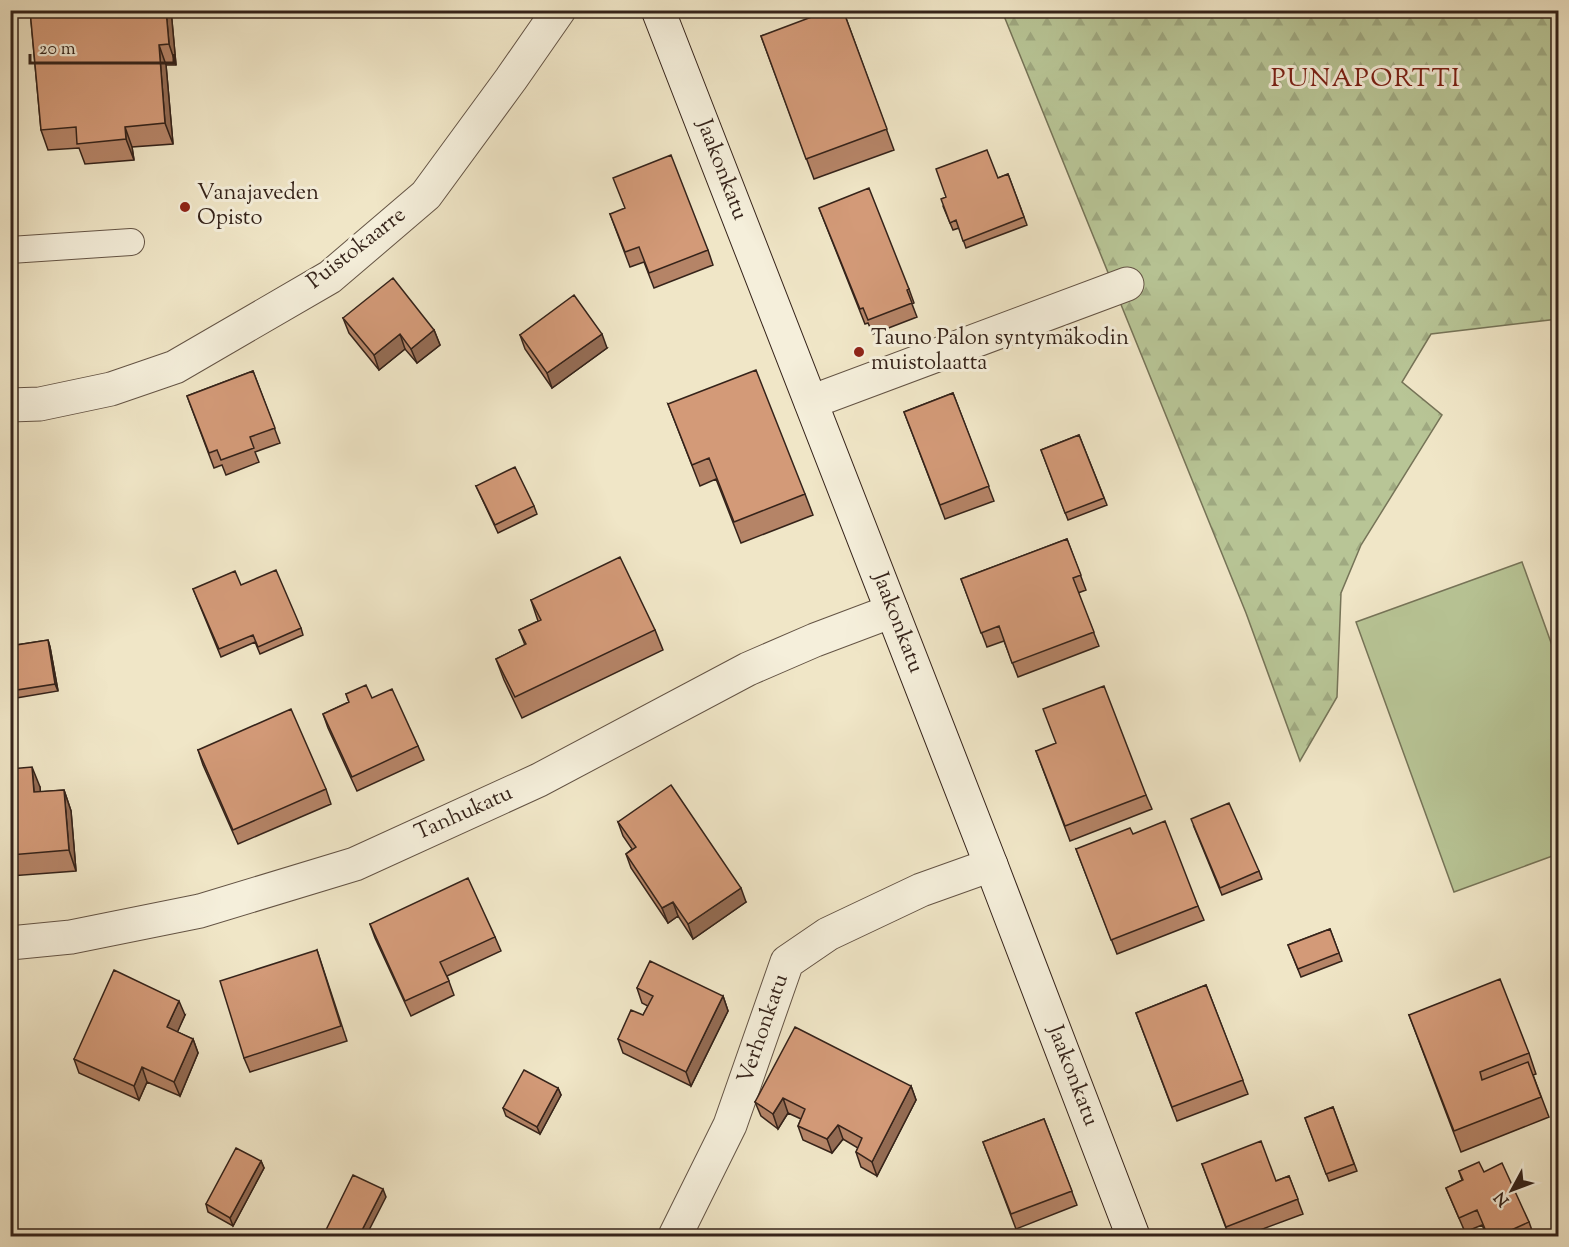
<svg xmlns="http://www.w3.org/2000/svg" width="1569" height="1247" font-family="'Sorts Mill Goudy',serif">
	<style>
		.grass { fill: #b8c596; stroke: #767458; stroke-width: 1.5 }
		.forest { fill: url(#forest-firs); stroke: #767458; stroke-width: 1.5 }
		.lines { fill: none; stroke-linecap: round; stroke-linejoin: round }
		.lane-casing { stroke: #645445; stroke-width: 28 }
		.street-casing { stroke: #645445; stroke-width: 35 }
		.secondary-casing { stroke: #35231a; stroke-width: 35 }
		.lane { stroke: #f5efdb; stroke-width: 26 }
		.street { stroke: #f5efdb; stroke-width: 33 }
		.secondary { stroke: #f5efdb; stroke-width: 33 }
		.wall { fill: #b58467; stroke: #35231a; stroke-width: 1.5 }
		.shaded-wall { fill: #946c54; stroke: #35231a; stroke-width: 1.5 }
		.building { fill: #d39a78; stroke: #35231a; stroke-width: 1.5 }
		.poi-dot { fill: #8f2418; stroke: #f5efdb; stroke-width: 2 }
		.labels { text-anchor: middle; dominant-baseline: central; stroke-width: 6; stroke-linejoin: round; paint-order: stroke }
		.street-label { font-size: 22px; fill: #35231a; stroke: #f5efdb }
		.poi-label { font-size: 22px; fill: #35231a; stroke: #f5efdb; text-anchor: start }
		.quarter-label { font-size: 26px; letter-spacing: 1.5px; fill: #7a1f14; stroke: #f5efdb }
	</style>
	<defs>
		<pattern id="forest-firs" width="22" height="20" patternUnits="userSpaceOnUse" patternTransform="scale(1.5)"><rect width="22" height="20" fill="#b8c596"/><path d="M5 1l3.5 6h-7zM16 11l3.5 6h-7z" fill="#9fa981"/></pattern>
	</defs>
	<rect width="100%" height="100%" fill="#f0e6c7"/>
	<filter id="stains"><feTurbulence type="fractalNoise" baseFrequency=".00333" numOctaves="4"/><feColorMatrix values="0 0 0 0 .2 0 0 0 0 .09 0 0 0 0 .02 0 0 0 .5 -.17"/></filter>
	<radialGradient id="worn" r=".72"><stop offset=".6" stop-color="#630" stop-opacity="0"/><stop offset="1" stop-color="#630" stop-opacity=".3"/></radialGradient>
	<path class="grass" d="M 1522,562 L 1558,662 L 1558,854 L 1454,892 L 1356,622 Z"/>
	<path class="forest" d="M 1002,11 L 1558,11 L 1558,319 L 1431,334 L 1402,382 L 1442,415 L 1361,545 L 1341,593 L 1337,697 L 1300,761 L 1246,613 Z"/>
	<g class="lines">
		<defs>
			<path id="lane" d="M 10,250 L 131,242"/>
			<path id="street" d="M 811,402 L 1127,284
				M 10,405 L 40,404 L 111,389 L 175,367 L 330,277 L 426,195 L 511,79 L 559,10
				M 10,943 L 71,937 L 200,911 L 355,864 L 539,780 L 748,669 L 815,640 L 892,611
				M 675,1236 L 730,1125 L 787,962 L 828,934 L 921,890 L 991,865"/>
			<path id="secondary" d="M 658,10 L 991,865 L 1133,1236"/>
		</defs>
		<use href="#lane" class="lane-casing"/>
		<use href="#street" class="street-casing"/>
		<use href="#secondary" class="secondary-casing"/>
		<use href="#lane" class="lane"/>
		<use href="#street" class="street"/>
		<use href="#secondary" class="secondary"/>
	</g>
	<path class="wall" d="M 30,10 L 171,10 L 176,65 L 166,65 L 173,144 L 132,147 L 134,160 L 85,164 L 79,148 L 48,150 L 41,130 Z
		M 843,10 L 894,150 L 814,179 L 761,36 Z
		M 1008,174 L 1027,225 L 966,248 L 959,228 L 953,230 L 943,206 L 998,178 Z
		M 819,208 L 909,289 L 914,303 L 912,304 L 917,317 L 873,334 L 868,323 L 865,324 Z
		M 610,214 L 708,250 L 713,265 L 654,288 L 644,262 L 630,267 Z
		M 343,318 L 434,330 L 440,345 L 417,363 L 405,349 L 379,370 L 349,333 Z
		M 520,335 L 607,348 L 552,388 L 525,349 Z
		M 253,371 L 280,443 L 255,452 L 259,462 L 226,475 L 222,465 L 214,468 L 187,396 Z
		M 953,393 L 994,501 L 945,519 L 904,412 Z
		M 668,404 L 805,494 L 813,515 L 741,543 L 716,479 L 700,486 Z
		M 1079,435 L 1107,505 L 1068,520 L 1041,450 Z
		M 476,486 L 534,506 L 537,514 L 498,533 Z
		M 1067,539 L 1086,590 L 1078,593 L 1099,646 L 1018,677 L 1004,641 L 987,647 L 961,579 Z
		M 241,585 L 301,628 L 303,635 L 260,654 L 255,642 L 221,657 L 193,589 Z
		M 531,600 L 655,630 L 663,650 L 522,718 L 504,680 L 496,659 L 525,645 L 519,630 L 538,621 Z
		M 48,640 L 50,647 L 58,691 L 10,699 L 10,646 Z
		M 346,694 L 372,698 L 418,746 L 424,760 L 357,791 L 328,728 L 323,714 L 349,702 Z
		M 198,750 L 326,789 L 331,804 L 238,844 L 203,765 Z
		M 1036,751 L 1146,795 L 1152,809 L 1070,841 Z
		M 10,769 L 40,787 L 40,792 L 64,790 L 71,811 L 76,871 L 10,876 Z
		M 618,822 L 746,902 L 693,939 L 678,916 L 668,923 L 631,868 L 626,854 L 632,849 L 623,836 Z
		M 1194,827 L 1259,871 L 1262,879 L 1222,895 Z
		M 1076,849 L 1198,906 L 1204,920 L 1117,954 Z
		M 370,924 L 495,937 L 501,951 L 447,976 L 454,995 L 411,1016 L 375,938 Z
		M 1330,929 L 1342,961 L 1301,977 L 1288,945 Z
		M 317,950 L 347,1041 L 250,1072 L 244,1058 Z
		M 1206,985 L 1248,1094 L 1177,1121 L 1136,1013 Z
		M 637,988 L 723,996 L 728,1011 L 691,1086 L 623,1053 L 618,1039 L 643,1015 L 648,1006 L 642,1003 Z
		M 185,1015 L 177,1032 L 193,1039 L 198,1053 L 180,1096 L 147,1082 L 139,1100 L 79,1073 L 74,1059 Z
		M 1409,1015 L 1529,1053 L 1536,1074 L 1533,1075 L 1549,1117 L 1461,1152 Z
		M 911,1086 L 916,1100 L 877,1176 L 861,1167 L 856,1152 L 858,1148 L 843,1139 L 832,1153 L 803,1140 L 798,1126 L 801,1119 L 788,1113 L 778,1129 L 761,1116 L 755,1102 Z
		M 558,1088 L 561,1095 L 540,1134 L 506,1116 L 503,1108 Z
		M 1333,1107 L 1357,1171 L 1329,1181 L 1305,1118 Z
		M 1044,1119 L 1077,1205 L 1016,1229 L 983,1142 Z
		M 261,1161 L 264,1168 L 233,1226 L 208,1212 L 206,1204 Z
		M 1202,1164 L 1276,1181 L 1289,1176 L 1303,1214 L 1244,1236 L 1229,1236 Z
		M 1459,1171 L 1484,1172 L 1529,1222 L 1534,1236 L 1487,1236 L 1482,1225 L 1465,1232 L 1446,1188 L 1462,1180 Z"/>
	<path class="shaded-wall" d="M 166,10 L 171,10 L 176,65 L 169,44 Z
		M 159,45 L 166,65 L 173,144 L 165,123 Z
		M 125,127 L 132,147 L 134,160 L 126,139 Z
		M 434,330 L 440,345 L 417,363 L 411,349 Z
		M 400,334 L 405,349 L 379,370 L 374,355 Z
		M 602,334 L 607,348 L 552,388 L 547,373 Z
		M 48,640 L 50,647 L 58,691 L 55,684 Z
		M 32,767 L 40,787 L 42,813 L 34,792 Z
		M 64,790 L 71,811 L 76,871 L 69,850 Z
		M 741,888 L 746,902 L 693,939 L 688,924 Z
		M 673,902 L 678,916 L 668,923 L 662,908 Z
		M 723,996 L 728,1011 L 691,1086 L 686,1072 Z
		M 179,1001 L 185,1015 L 173,1042 L 167,1027 Z
		M 193,1039 L 198,1053 L 180,1096 L 174,1082 Z
		M 142,1067 L 147,1082 L 139,1100 L 134,1086 Z
		M 911,1086 L 916,1100 L 877,1176 L 872,1162 Z
		M 558,1088 L 561,1095 L 540,1134 L 537,1127 Z
		M 783,1098 L 788,1113 L 778,1129 L 773,1114 Z
		M 838,1125 L 843,1139 L 832,1153 L 827,1139 Z
		M 261,1161 L 264,1168 L 233,1226 L 230,1218 Z
		M 383,1189 L 386,1197 L 366,1236 L 359,1236 Z"/>
	<path class="building" d="M 30,10 L 166,10 L 169,44 L 159,45 L 165,123 L 125,127 L 126,139 L 77,144 L 76,127 L 41,130 Z
		M 830,10 L 843,10 L 887,129 L 806,159 L 761,36 Z
		M 987,150 L 998,178 L 1008,174 L 1024,217 L 963,241 L 956,220 L 950,223 L 941,199 L 946,197 L 936,169 Z
		M 671,155 L 708,250 L 649,273 L 639,247 L 625,252 L 610,214 L 625,208 L 613,178 Z
		M 869,188 L 909,289 L 907,290 L 912,303 L 868,320 L 863,308 L 860,309 L 819,208 Z
		M 393,278 L 434,330 L 411,349 L 400,334 L 374,355 L 343,318 Z
		M 574,295 L 602,334 L 547,373 L 520,335 Z
		M 756,370 L 805,494 L 734,522 L 709,458 L 692,465 L 668,404 Z
		M 253,371 L 275,428 L 250,437 L 254,448 L 221,460 L 217,450 L 209,453 L 187,396 Z
		M 953,393 L 989,486 L 940,505 L 904,412 Z
		M 1079,435 L 1104,498 L 1065,513 L 1041,450 Z
		M 515,467 L 534,506 L 495,525 L 476,486 Z
		M 1067,539 L 1081,575 L 1073,578 L 1094,632 L 1012,663 L 999,626 L 981,633 L 961,579 Z
		M 620,557 L 655,630 L 515,697 L 496,659 L 526,644 L 519,630 L 541,620 L 531,600 Z
		M 276,570 L 301,628 L 258,647 L 253,635 L 219,649 L 193,589 L 235,571 L 241,585 Z
		M 48,640 L 55,684 L 10,691 L 10,646 Z
		M 366,685 L 372,698 L 392,689 L 418,746 L 352,777 L 323,714 L 349,702 L 346,694 Z
		M 1104,686 L 1146,795 L 1065,826 L 1036,751 L 1056,743 L 1043,709 Z
		M 291,709 L 326,789 L 233,830 L 198,750 Z
		M 32,767 L 34,792 L 64,790 L 69,850 L 10,855 L 10,769 Z
		M 671,785 L 741,888 L 688,924 L 673,902 L 662,908 L 626,854 L 636,847 L 618,822 Z
		M 1229,803 L 1259,871 L 1220,888 L 1191,819 Z
		M 1165,821 L 1198,906 L 1111,940 L 1076,849 L 1130,828 L 1133,834 Z
		M 468,878 L 495,937 L 440,962 L 449,981 L 405,1001 L 370,924 Z
		M 1330,929 L 1339,953 L 1298,969 L 1288,945 Z
		M 317,950 L 341,1026 L 244,1058 L 220,981 Z
		M 650,961 L 723,996 L 686,1072 L 618,1039 L 631,1010 L 643,1015 L 653,996 L 637,988 Z
		M 114,970 L 179,1001 L 167,1027 L 193,1039 L 174,1082 L 142,1067 L 134,1086 L 74,1059 Z
		M 1500,979 L 1529,1053 L 1480,1072 L 1482,1080 L 1528,1062 L 1541,1097 L 1454,1131 L 1409,1015 Z
		M 1206,985 L 1243,1080 L 1172,1107 L 1136,1013 Z
		M 795,1027 L 911,1086 L 872,1162 L 856,1152 L 862,1138 L 838,1125 L 827,1139 L 798,1126 L 805,1109 L 783,1098 L 773,1114 L 755,1102 Z
		M 524,1070 L 558,1088 L 537,1127 L 503,1108 Z
		M 1333,1107 L 1354,1164 L 1326,1174 L 1305,1118 Z
		M 1044,1119 L 1072,1191 L 1011,1214 L 983,1142 Z
		M 1261,1141 L 1276,1181 L 1289,1176 L 1298,1199 L 1226,1227 L 1202,1164 Z
		M 236,1148 L 261,1161 L 230,1218 L 206,1204 Z
		M 1479,1162 L 1484,1172 L 1502,1163 L 1529,1222 L 1498,1236 L 1488,1236 L 1477,1210 L 1459,1218 L 1446,1188 L 1463,1180 L 1459,1171 Z
		M 353,1175 L 383,1189 L 359,1236 L 323,1236 Z"/>
	<g class="poi-dot">
		<circle cx="185" cy="207" r="6"/>
		<circle cx="859" cy="352" r="6"/>
	</g>
	<g class="labels">
		<g class="street-label">
			<text transform="translate(721 170) rotate(69)">Jaakonkatu</text>
			<text transform="translate(357 249) rotate(-38)">Puistokaarre</text>
			<text transform="translate(897 623) rotate(69)">Jaakonkatu</text>
			<text transform="translate(464 814) rotate(-24)">Tanhukatu</text>
			<text transform="translate(764 1029) rotate(-71)">Verhonkatu</text>
			<text transform="translate(1072 1076) rotate(69)">Jaakonkatu</text>
		</g>
		<g class="poi-label">
			<text x="197" y="194">Vanajaveden<tspan x="197" dy="25">Opisto</tspan></text>
			<text x="871" y="339">Tauno Palon syntymäkodin<tspan x="871" dy="25">muistolaatta</tspan></text>
		</g>
		<g class="quarter-label">
			<text x="1366" y="79">PUNAPORTTI</text>
		</g>
	</g>
	<rect width="1569" height="1247" fill="none" stroke="#f0e6c7" stroke-width="36"/>
	<rect x="12" y="12" width="1545" height="1223" fill="none" stroke="#35231a" stroke-width="3"/>
	<rect x="18" y="18" width="1533" height="1211" fill="none" stroke="#35231a" stroke-width="1.5"/>
	<g transform="translate(1512 1190) rotate(229)" stroke="#f5efdb" stroke-width="4.5" paint-order="stroke">
	<path d="M0-4.5L10 22L0 15L-10 22Z" fill="#35231a"/>
	<text y="-9" font-size="16" font-weight="bold" text-anchor="middle" fill="#35231a">N</text>
	</g>
	<path d="M30 54v9h144v-9" fill="none" stroke="#35231a" stroke-width="3"/>
	<text x="39" y="54" font-size="18" fill="#35231a" stroke="#f5efdb" stroke-width="4.5" paint-order="stroke">20 m</text>
	<rect width="100%" height="100%" filter="url(#stains)"/>
	<rect width="100%" height="100%" fill="url(#worn)"/>
</svg>
